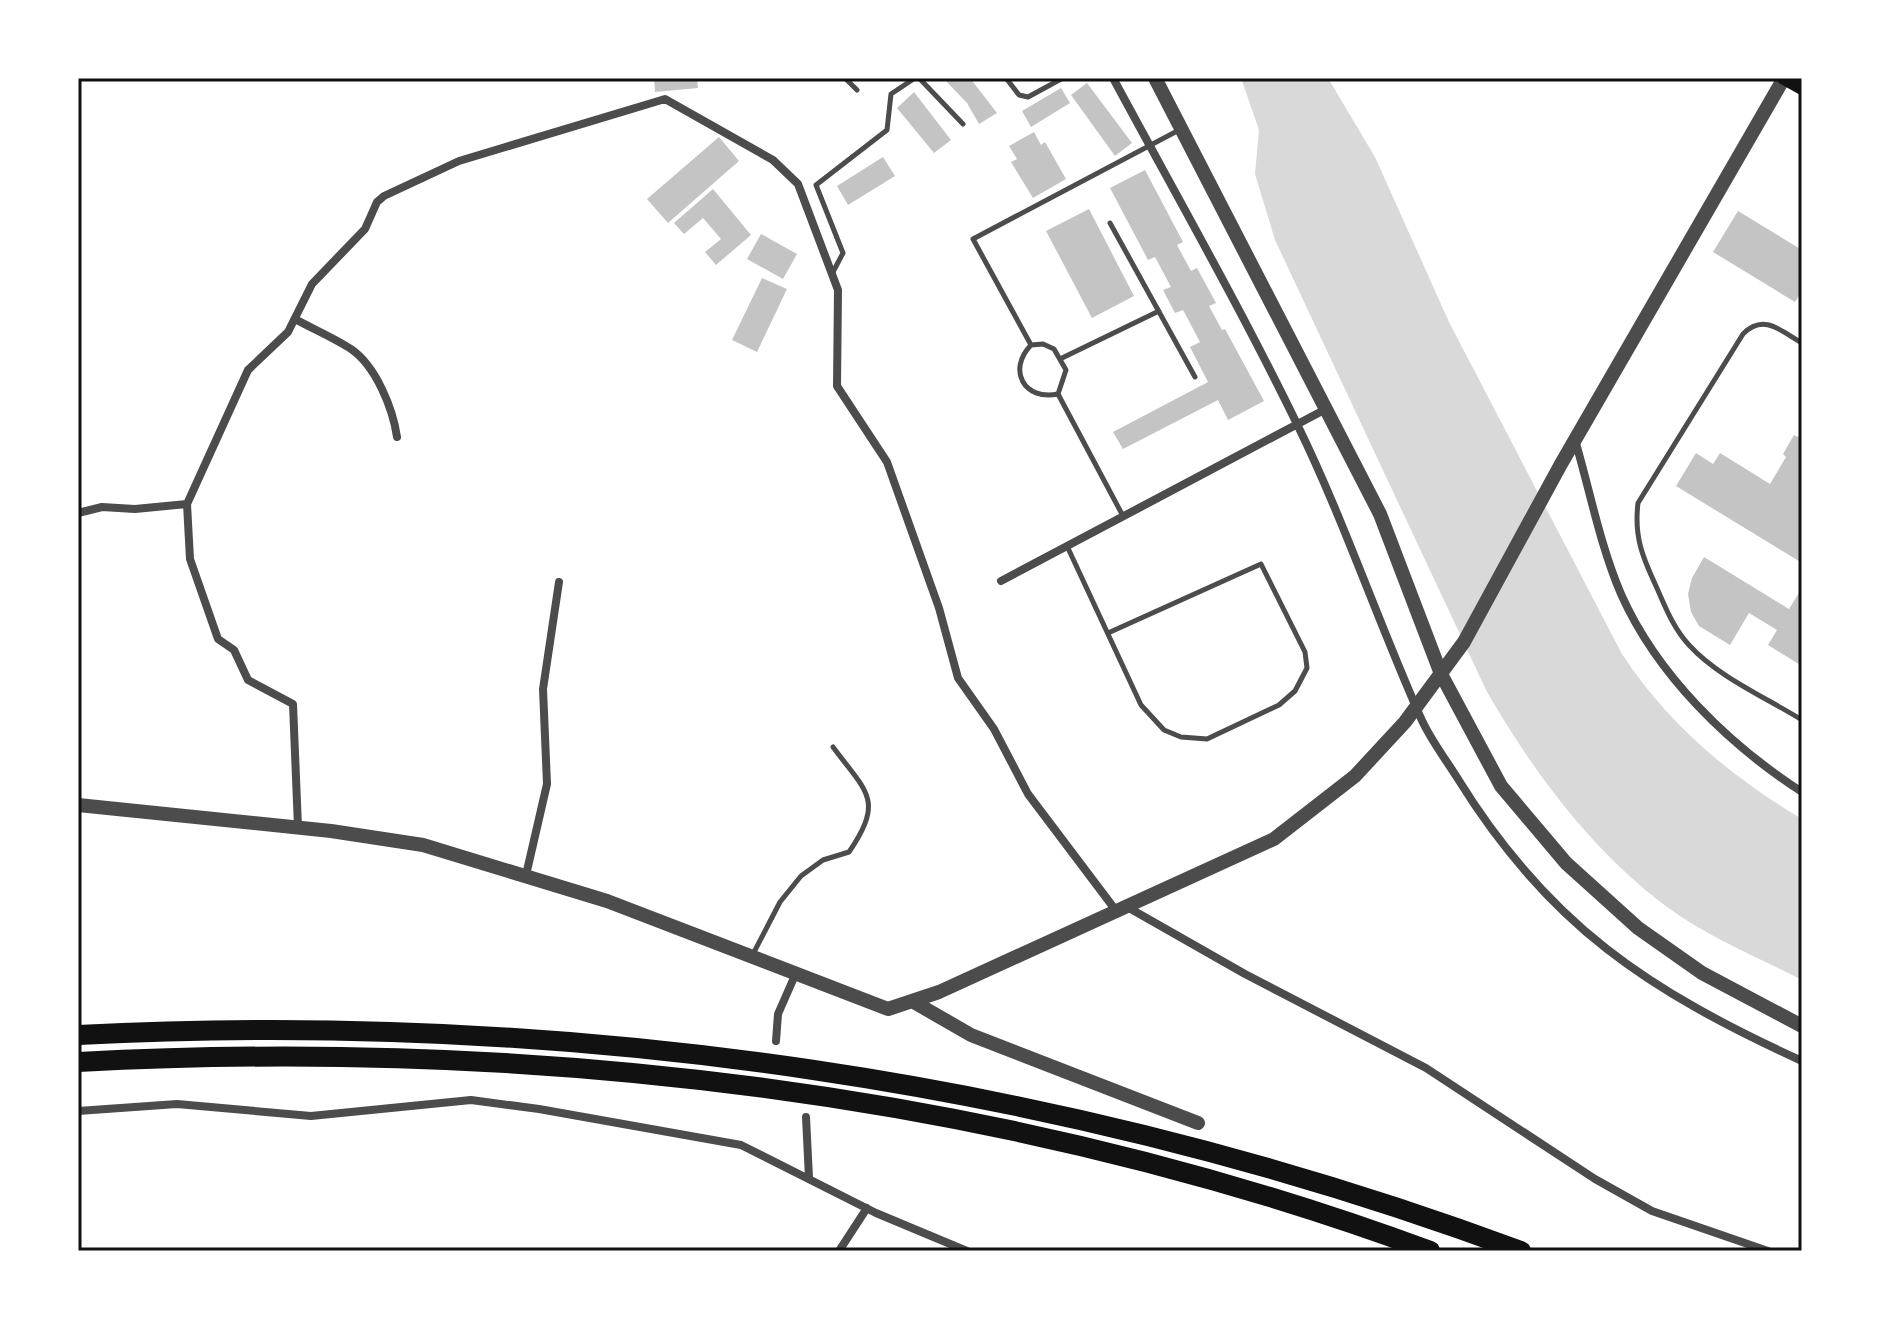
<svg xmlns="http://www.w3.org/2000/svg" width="1880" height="1329" font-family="'Work Sans',sans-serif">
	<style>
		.water { fill: #d9d9d9 }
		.building { fill: #c4c4c4 }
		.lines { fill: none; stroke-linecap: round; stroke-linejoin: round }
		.service { stroke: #4c4c4c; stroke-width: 5 }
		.minor { stroke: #4c4c4c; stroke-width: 8 }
		.tertiary { stroke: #4c4c4c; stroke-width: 14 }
		.secondary { stroke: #111; stroke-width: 14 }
		.motorway { stroke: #111; stroke-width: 20 }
		.neatline { fill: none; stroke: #111; stroke-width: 3 }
	</style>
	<rect width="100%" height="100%" fill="#fff"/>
	<path class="water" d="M 1241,78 L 1328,78 L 1375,157 L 1449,322 L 1622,654 C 1667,723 1731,777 1802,819 L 1802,980 C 1757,957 1708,937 1667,907 C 1590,849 1535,774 1487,692 L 1275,240 L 1255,174 L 1259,130 Z"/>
	<path class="building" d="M 654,78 L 697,78 L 698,88 L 655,92 Z
		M 950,78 L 970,78 L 997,113 L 979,124 L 967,103 L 946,81 Z
		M 1087,83 L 1132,143 L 1115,156 L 1071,95 Z
		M 1061,88 L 1070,103 L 1031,127 L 1022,111 Z
		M 914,92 L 951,140 L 934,153 L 897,108 Z
		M 1034,132 L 1041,145 L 1045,142 L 1066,179 L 1033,198 L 1011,162 L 1017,159 L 1009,146 Z
		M 719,137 L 739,161 L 668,223 L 647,199 Z
		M 883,157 L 895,176 L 848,205 L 837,186 Z
		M 1145,170 L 1183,242 L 1177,245 L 1191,271 L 1197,268 L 1216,303 L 1209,306 L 1222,330 L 1225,329 L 1264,401 L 1228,420 L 1218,400 L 1123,449 L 1113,432 L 1208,382 L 1190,347 L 1200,342 L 1183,310 L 1175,313 L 1163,290 L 1171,287 L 1155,257 L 1148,260 L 1110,188 Z
		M 713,189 L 751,235 L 716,265 L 705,252 L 721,239 L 703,218 L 684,234 L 674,223 Z
		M 1089,209 L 1134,296 L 1092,318 L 1046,231 Z
		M 1738,211 L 1802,250 L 1802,291 L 1795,302 L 1713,252 Z
		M 761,234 L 797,254 L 783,279 L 747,259 Z
		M 762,278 L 787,289 L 757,352 L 732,340 Z
		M 1802,430 L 1802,563 L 1676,486 L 1696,453 L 1713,464 L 1720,453 L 1770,484 L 1786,457 L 1783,454 L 1794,435 L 1798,437 Z
		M 1704,557 L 1789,609 L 1802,588 L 1802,666 L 1768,645 L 1777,630 L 1749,613 L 1730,645 L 1699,626 L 1691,612 L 1688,594 L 1692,578 Z"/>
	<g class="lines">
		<path class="service" d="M 845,78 L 857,90
			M 919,78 L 963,124
			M 1006,78 L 1019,95 L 1028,97 L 1063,78
			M 1110,223 L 1195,377
			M 833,272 L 843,253 L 816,185 L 887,130 L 891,94 L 915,78
			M 1802,343 C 1781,331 1764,313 1743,334 L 1638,503 C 1634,536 1642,556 1656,586 C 1665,606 1673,628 1689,645 C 1718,677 1765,697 1802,720
			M 1043,344 L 1054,349 L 1066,370 L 1058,394 C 1024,401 1007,370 1031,345 Z
			M 1031,345 L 973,239 L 1181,129
			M 1062,358 L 1159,311
			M 1058,394 L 1123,516
			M 1067,546 L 1141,705 L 1164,730 L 1181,737 L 1207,739 L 1279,705 L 1295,691 L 1307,668 L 1305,652 L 1261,564 L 1108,633
			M 752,956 L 780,902 L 801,876 L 823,860 L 849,852 C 885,799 866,792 833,747"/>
		<path class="minor" d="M 1113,78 C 1175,193 1240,307 1297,424 C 1343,518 1377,619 1420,716 C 1429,738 1445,758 1458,779 C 1549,926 1649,991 1802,1061
			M 295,319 C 313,329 334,338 351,349 C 376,366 393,409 397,437
			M 1575,440 C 1590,491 1600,545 1621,594 C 1657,675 1728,744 1802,792
			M 187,504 L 190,559 L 218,639 L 234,650 L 248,680 L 293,704 L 298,827
			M 78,513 L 102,507 L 135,509 L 187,504 L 248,370 L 288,332 L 312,284 L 365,229 L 377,202 L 384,196 L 459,161 L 665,99 L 773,160 L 798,184 L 838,290 L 837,386 L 887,462 L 939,608 L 958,678 L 994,729 L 1028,794 L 1117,912
			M 1001,581 L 1326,409
			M 526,875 L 547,784 L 543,689 L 559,582
			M 1129,908 L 1245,974 L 1426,1068 L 1595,1179 L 1652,1211 L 1768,1251
			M 776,1041 L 778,1014 L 796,973
			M 78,1111 L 177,1104 L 311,1116 L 471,1100 L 539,1109 L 741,1145 L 876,1213 L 967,1251
			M 806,1117 L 809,1178
			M 839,1251 L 867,1208"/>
		<path class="tertiary" d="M 1155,78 L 1380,514 L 1441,674 L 1501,786 L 1566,863 L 1638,928 L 1702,973 L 1802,1026
			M 78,805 L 331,831 L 423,845 L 607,901 L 888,1009 L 939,992 L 1274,839 L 1355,776 L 1405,722 L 1464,642 L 1561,464 L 1784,78
			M 912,1001 L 971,1035 L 1198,1123"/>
		<path class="secondary" d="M 1784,78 L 1802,88"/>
		<path class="motorway" d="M 78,1035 C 567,1010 1061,1080 1521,1251
			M 78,1062 C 533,1038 1001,1092 1430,1251"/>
	</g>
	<rect width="1880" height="1329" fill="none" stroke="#ffffff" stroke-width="160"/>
	<rect x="80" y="80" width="1720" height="1169" class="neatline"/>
</svg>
